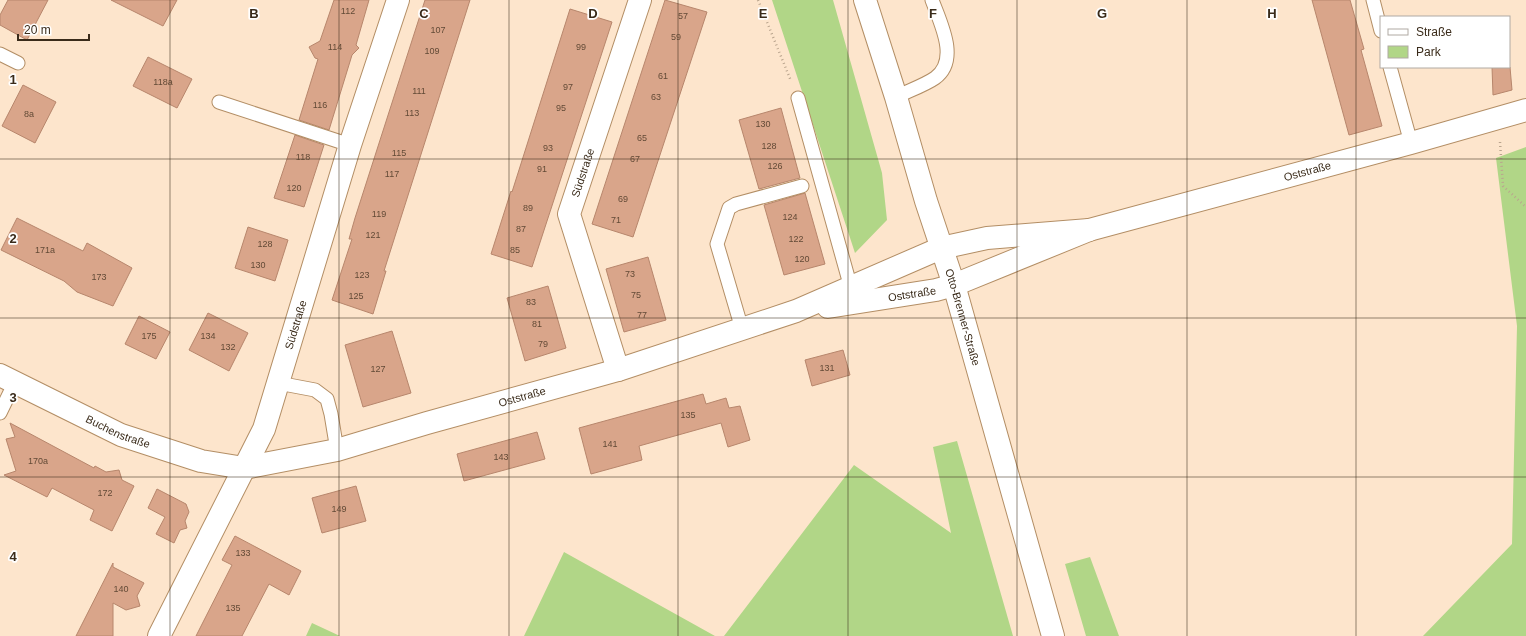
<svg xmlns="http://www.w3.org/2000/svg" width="1526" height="636" font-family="Arial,sans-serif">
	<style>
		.green { fill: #b1d687 }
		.building { fill: #d9a58a; stroke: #b7866c }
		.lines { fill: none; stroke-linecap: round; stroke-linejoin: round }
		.lane-casing { stroke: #b38e65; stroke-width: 15 }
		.street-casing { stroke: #b38e65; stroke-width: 24 }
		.secondary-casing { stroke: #b38e65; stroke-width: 24 }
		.path { stroke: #baa58e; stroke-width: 2.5; stroke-dasharray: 1 3; stroke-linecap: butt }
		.lane { stroke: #fff; stroke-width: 13 }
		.street { stroke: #fff; stroke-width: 22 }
		.secondary { stroke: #fff; stroke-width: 22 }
		.grid { fill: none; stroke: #3a2b1a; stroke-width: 1; stroke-opacity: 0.55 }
		.labels { text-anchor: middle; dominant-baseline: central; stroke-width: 3.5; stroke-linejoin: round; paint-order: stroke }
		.number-label { font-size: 9px; fill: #624a36 }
		.street-label { font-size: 11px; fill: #3a2b1a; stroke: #fff }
		.grid-label { font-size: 13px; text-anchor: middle; font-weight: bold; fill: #3a2b1a; stroke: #fff; stroke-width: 3.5; stroke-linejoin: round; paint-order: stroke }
	</style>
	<rect width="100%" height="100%" fill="#fde5cc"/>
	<path class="green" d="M 772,0 L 833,0 L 882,173 L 887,220 L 855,253 Z
		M 1526,147 L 1526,636 L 1423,636 L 1512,544 L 1517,326 L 1496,158 Z
		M 957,441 L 1013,636 L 724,636 L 854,465 L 951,533 L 933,447 Z
		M 564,552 L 715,636 L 524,636 Z
		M 1090,557 L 1119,636 L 1086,636 L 1065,564 Z
		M 312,623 L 340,636 L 306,636 Z"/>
	<path class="building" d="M 8,0 L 48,0 L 27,40 L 0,25 L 0,15 Z
		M 111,0 L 177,0 L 163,26 Z
		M 334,0 L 369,0 L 356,45 L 359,48 L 352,55 L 329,130 L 299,120 L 318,59 L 315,58 L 309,47 L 320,41 Z
		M 425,0 L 470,0 L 384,271 L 386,271 L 373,314 L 332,300 L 352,239 L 349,239 L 355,218 Z
		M 665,0 L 707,12 L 633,237 L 592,224 Z
		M 1312,0 L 1350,0 L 1364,49 L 1361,50 L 1382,126 L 1349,135 Z
		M 570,9 L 612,22 L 532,267 L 491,254 L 511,191 L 512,192 Z
		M 148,57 L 192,79 L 177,108 L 133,86 Z
		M 1492,67 L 1510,67 L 1512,90 L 1493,95 Z
		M 23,85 L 56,102 L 35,143 L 2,126 Z
		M 781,108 L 800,178 L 759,189 L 739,120 Z
		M 295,135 L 324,145 L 304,207 L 274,198 Z
		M 805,193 L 825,264 L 784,275 L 764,205 Z
		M 17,218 L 83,251 L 87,243 L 132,268 L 113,306 L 77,292 L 64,281 L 1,250 Z
		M 248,227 L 288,240 L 275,281 L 235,268 Z
		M 648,257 L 666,320 L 624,332 L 606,269 Z
		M 548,286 L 566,348 L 525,361 L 507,298 Z
		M 208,313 L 248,333 L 229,371 L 189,350 Z
		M 139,316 L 170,332 L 156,359 L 125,344 Z
		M 392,331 L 411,393 L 363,407 L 345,345 Z
		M 843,350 L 850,375 L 812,386 L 805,360 Z
		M 703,394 L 706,404 L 726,398 L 729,408 L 740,406 L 750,440 L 728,447 L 721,423 L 639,446 L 642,460 L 591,474 L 579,428 Z
		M 10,423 L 94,468 L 95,466 L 106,472 L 119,470 L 122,480 L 134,486 L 112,531 L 90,520 L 94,510 L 52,488 L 47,497 L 4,475 L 16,471 L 6,439 L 15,437 Z
		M 537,432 L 545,459 L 464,481 L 457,454 Z
		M 356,486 L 366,521 L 322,533 L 312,498 Z
		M 157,489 L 186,504 L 189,512 L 185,521 L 187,528 L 180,530 L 174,543 L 156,534 L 165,517 L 148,508 Z
		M 235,536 L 301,571 L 289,595 L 269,584 L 242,636 L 196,636 L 232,565 L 222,560 Z
		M 113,563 L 113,567 L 144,583 L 137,596 L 140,606 L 126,610 L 113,603 L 113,636 L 76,636 Z"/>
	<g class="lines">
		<defs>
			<path id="lane" d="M 1373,0 L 1381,31
				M 0,54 L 18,63
				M 1390,67 L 1411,143
				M 896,97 C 908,91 925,85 935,78 C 960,60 940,22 932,0
				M 798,98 L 851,288
				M 219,102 L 350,145
				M 742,329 L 717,244 L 729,208 L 736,204 L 802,186
				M 278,383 L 315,390 L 327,399 L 331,414 L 337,450
				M 0,413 L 15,382"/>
			<g id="street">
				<path id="s1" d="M 828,307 L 936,290 L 954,285 L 1089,230 L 1411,143 L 1526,110"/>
				<path id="s2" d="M 618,370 L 569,214 L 640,0"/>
				<path id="s3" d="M 0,375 L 121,435 L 201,461 L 244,468 L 337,450 L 427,423 L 618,370 L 796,311 L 941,248 L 987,238 L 1089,230"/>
				<path id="s4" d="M 159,636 L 264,429 L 350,145 L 398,0"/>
			</g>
			<g id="secondary">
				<path id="s5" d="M 865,0 L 896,97 L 926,201 L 954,285 L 1053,636"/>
			</g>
		</defs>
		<use href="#lane" class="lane-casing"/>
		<use href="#street" class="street-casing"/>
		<use href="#secondary" class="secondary-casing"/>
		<path class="path" d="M 758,0 L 791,81
			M 1500,142 L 1503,186 L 1526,207"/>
		<use href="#lane" class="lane"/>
		<use href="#street" class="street"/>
		<use href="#secondary" class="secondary"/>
	</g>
	<path class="grid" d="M 170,0 L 170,636M 339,0 L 339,636M 509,0 L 509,636M 678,0 L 678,636M 848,0 L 848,636M 1017,0 L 1017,636M 1187,0 L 1187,636M 1356,0 L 1356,636M 0,159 L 1526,159M 0,318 L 1526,318M 0,477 L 1526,477"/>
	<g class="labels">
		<g class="number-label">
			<text x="348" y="11">112</text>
			<text x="683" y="16">57</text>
			<text x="438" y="30">107</text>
			<text x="676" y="37">59</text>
			<text x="335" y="47">114</text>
			<text x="581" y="47">99</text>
			<text x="432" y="51">109</text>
			<text x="663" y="76">61</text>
			<text x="163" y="82">118a</text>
			<text x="568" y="87">97</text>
			<text x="419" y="91">111</text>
			<text x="656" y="97">63</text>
			<text x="320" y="105">116</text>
			<text x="561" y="108">95</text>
			<text x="412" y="113">113</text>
			<text x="29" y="114">8a</text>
			<text x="763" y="124">130</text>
			<text x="642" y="138">65</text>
			<text x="769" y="146">128</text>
			<text x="548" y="148">93</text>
			<text x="399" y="153">115</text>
			<text x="303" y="157">118</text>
			<text x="635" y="159">67</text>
			<text x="775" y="166">126</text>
			<text x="542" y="169">91</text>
			<text x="392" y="174">117</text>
			<text x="294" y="188">120</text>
			<text x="623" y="199">69</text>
			<text x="528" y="208">89</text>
			<text x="379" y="214">119</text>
			<text x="790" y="217">124</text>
			<text x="616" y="220">71</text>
			<text x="521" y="229">87</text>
			<text x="373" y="235">121</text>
			<text x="796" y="239">122</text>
			<text x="265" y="244">128</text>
			<text x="45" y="250">171a</text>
			<text x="515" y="250">85</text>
			<text x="802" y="259">120</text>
			<text x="258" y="265">130</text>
			<text x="630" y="274">73</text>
			<text x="362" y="275">123</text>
			<text x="99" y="277">173</text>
			<text x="636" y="295">75</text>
			<text x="356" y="296">125</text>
			<text x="531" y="302">83</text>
			<text x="642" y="315">77</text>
			<text x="537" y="324">81</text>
			<text x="149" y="336">175</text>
			<text x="208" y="336">134</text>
			<text x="543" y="344">79</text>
			<text x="228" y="347">132</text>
			<text x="827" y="368">131</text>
			<text x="378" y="369">127</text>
			<text x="688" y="415">135</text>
			<text x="610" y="444">141</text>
			<text x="501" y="457">143</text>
			<text x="38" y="461">170a</text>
			<text x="105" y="493">172</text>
			<text x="339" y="509">149</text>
			<text x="243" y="553">133</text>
			<text x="121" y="589">140</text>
			<text x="233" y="608">135</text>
		</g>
		<g class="street-label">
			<text stroke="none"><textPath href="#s1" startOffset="500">Oststraße</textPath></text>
			<text stroke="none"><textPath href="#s2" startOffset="207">Südstraße</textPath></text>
			<text stroke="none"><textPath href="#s1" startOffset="85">Oststraße</textPath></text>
			<text stroke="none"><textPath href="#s5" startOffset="332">Otto-Brenner-Straße</textPath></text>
			<text stroke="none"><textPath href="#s4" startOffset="341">Südstraße</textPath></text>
			<text stroke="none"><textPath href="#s3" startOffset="550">Oststraße</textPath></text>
			<text stroke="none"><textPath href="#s3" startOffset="131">Buchenstraße</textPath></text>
		</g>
	</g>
	<g class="grid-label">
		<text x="254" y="18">B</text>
		<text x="424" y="18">C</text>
		<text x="593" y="18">D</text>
		<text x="763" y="18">E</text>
		<text x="933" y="18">F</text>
		<text x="1102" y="18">G</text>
		<text x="1272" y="18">H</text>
		<text x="13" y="84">1</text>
		<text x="13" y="243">2</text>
		<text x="13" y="402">3</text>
		<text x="13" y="561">4</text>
	</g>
	<rect x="1380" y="16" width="130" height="52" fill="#ffffff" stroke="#b0aaa3"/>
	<rect x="1388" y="29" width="20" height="6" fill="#ffffff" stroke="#b0aaa3"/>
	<text x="1416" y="36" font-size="12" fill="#3a2b1a">Straße</text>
	<rect x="1388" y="46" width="20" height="12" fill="#b1d687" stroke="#b0aaa3"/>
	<text x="1416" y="56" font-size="12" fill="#3a2b1a">Park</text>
	<path d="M18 34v6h71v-6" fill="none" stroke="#3a2b1a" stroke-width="2"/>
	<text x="24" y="34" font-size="12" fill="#3a2b1a" stroke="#ffffff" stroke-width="3" paint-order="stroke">20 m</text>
</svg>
